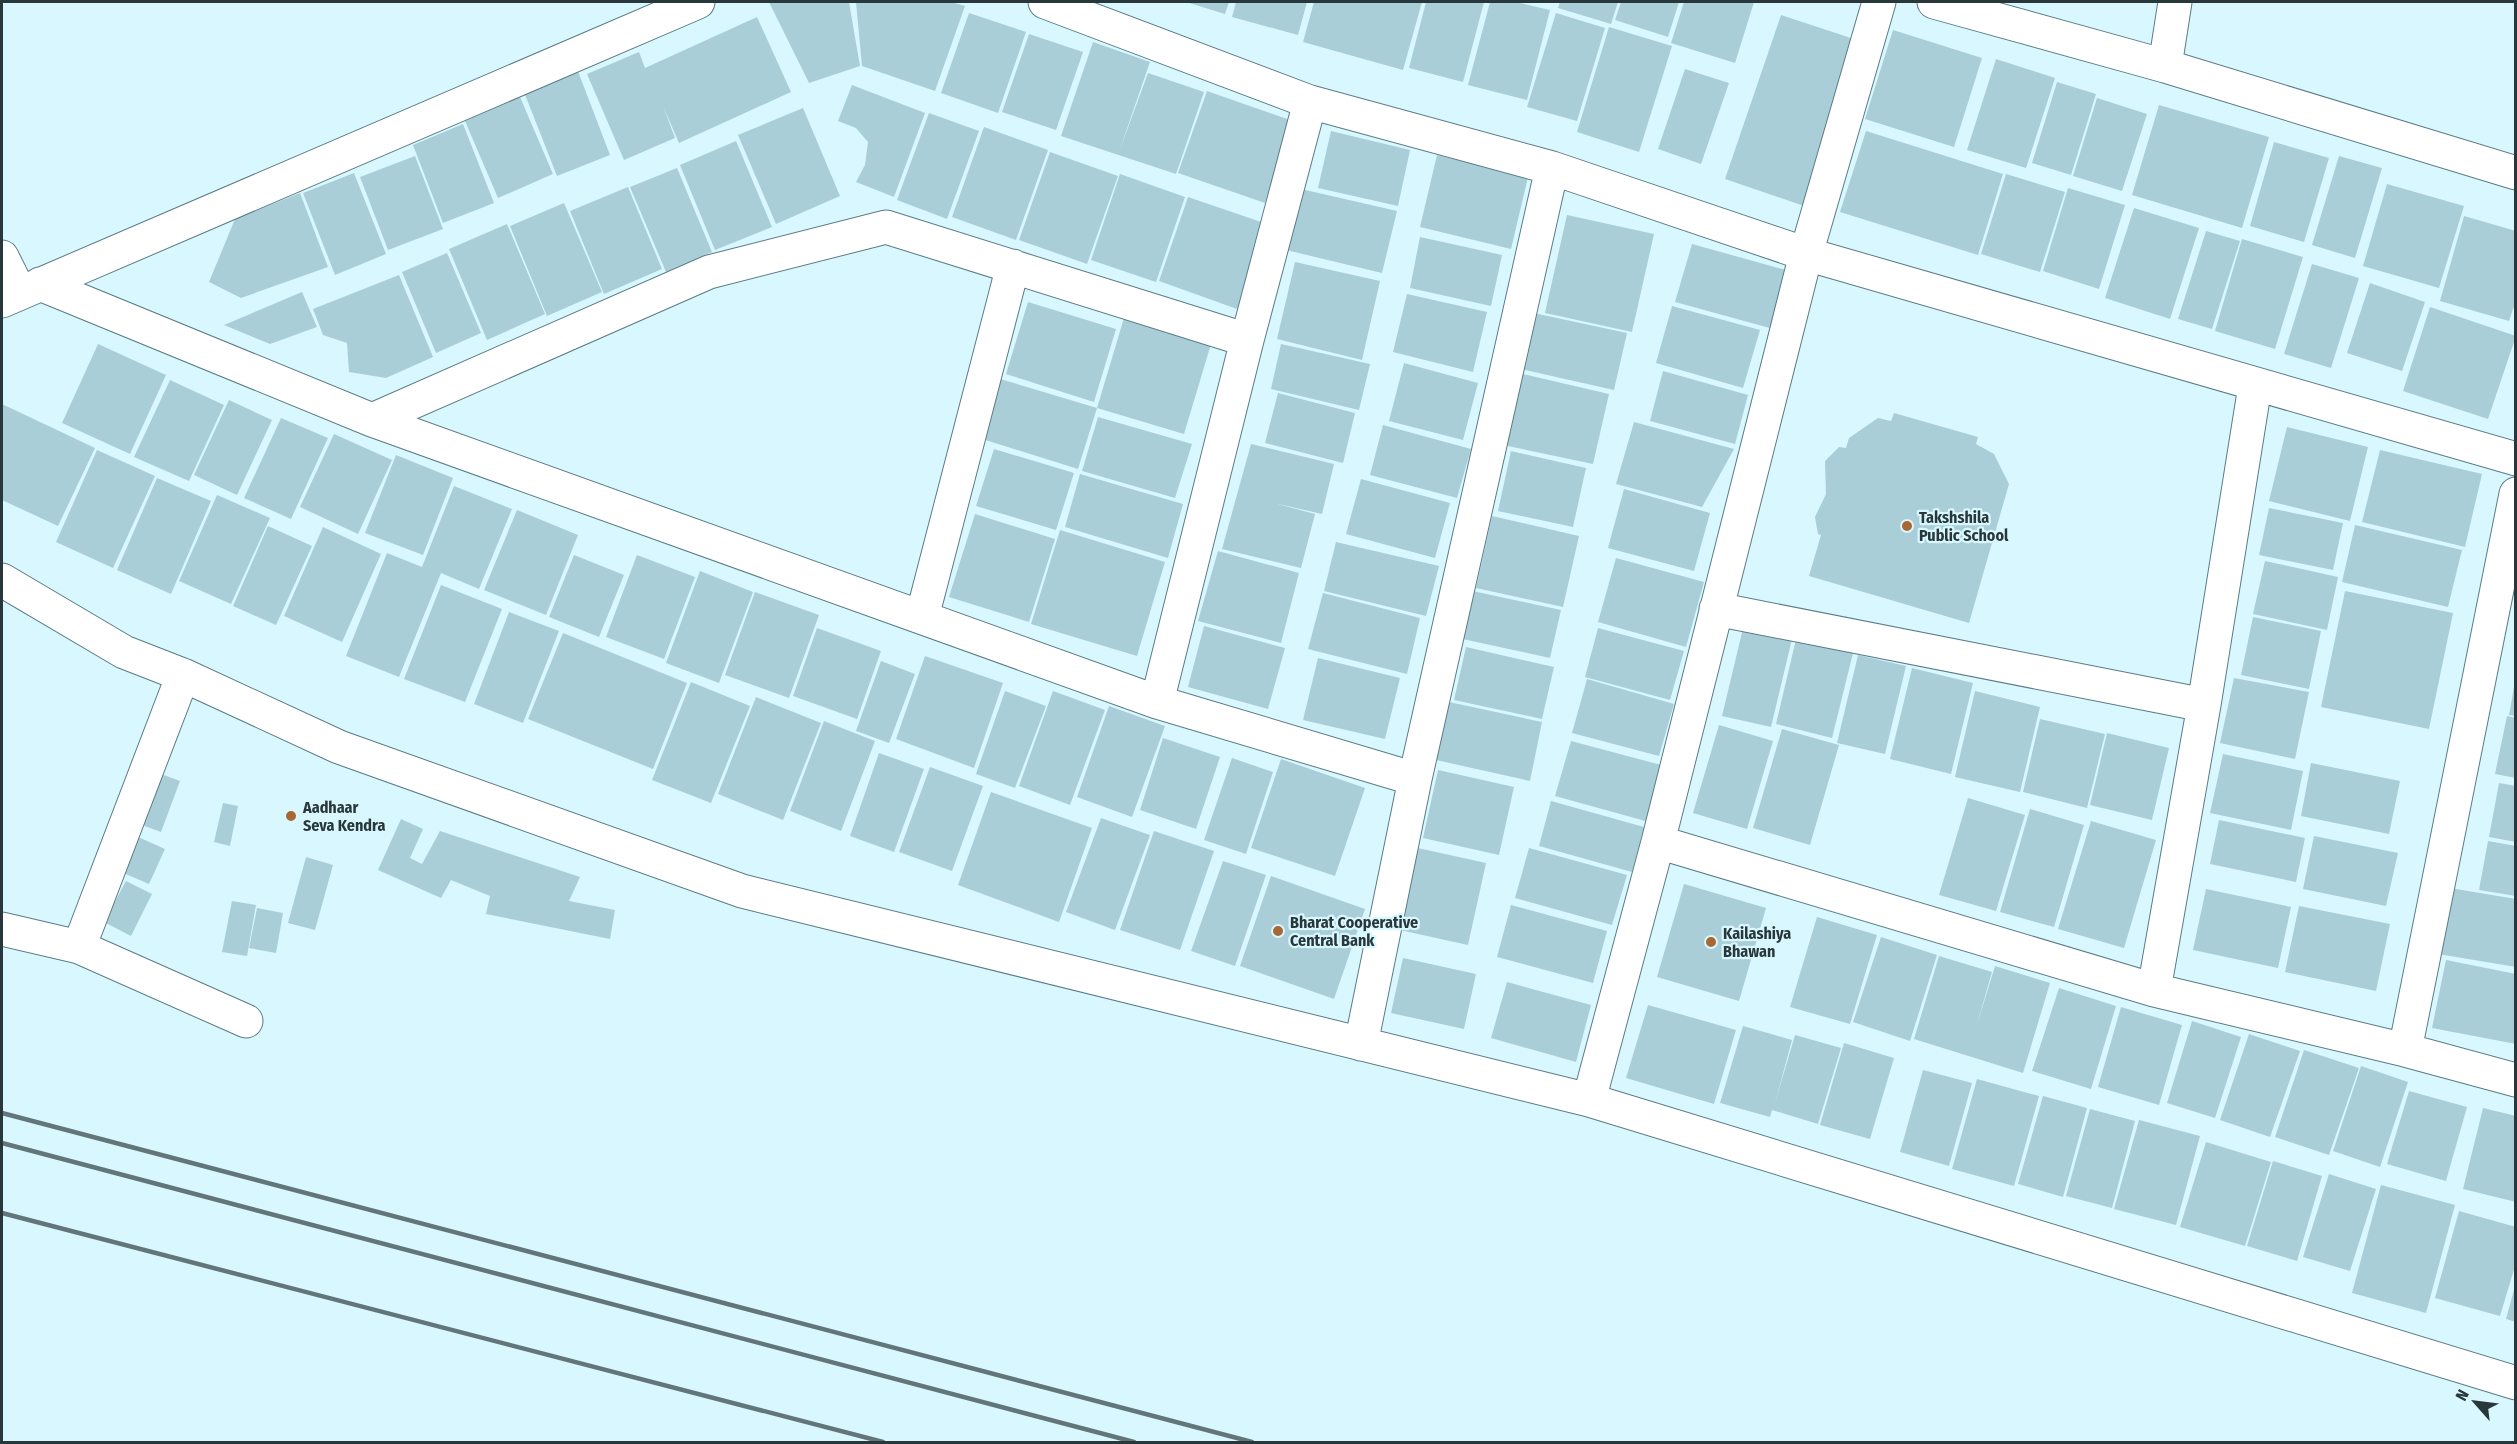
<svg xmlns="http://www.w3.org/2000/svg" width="2517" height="1444" font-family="'Fira Sans Condensed',sans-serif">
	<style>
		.building { fill: #a9ced7 }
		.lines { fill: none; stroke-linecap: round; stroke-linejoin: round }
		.minor-casing { stroke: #5a7c85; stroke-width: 35 }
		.minor { stroke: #fff; stroke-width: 33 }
		.rail { stroke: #62767a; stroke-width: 4.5 }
		.poi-dot { fill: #a96734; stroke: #d9f7ff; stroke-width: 2 }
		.labels { text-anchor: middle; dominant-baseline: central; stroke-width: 4.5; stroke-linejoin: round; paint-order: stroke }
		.poi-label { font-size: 16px; font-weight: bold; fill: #28373a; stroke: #d9f7ff; text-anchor: start }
	</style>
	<rect width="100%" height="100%" fill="#d9f7ff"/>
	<path class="building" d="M 769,2 L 849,2 L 860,66 L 809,83 Z
		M 856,2 L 951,2 L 965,6 L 935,91 L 862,66 Z
		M 1186,2 L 1229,2 L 1225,14 Z
		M 1236,2 L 1307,2 L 1298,35 L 1232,17 Z
		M 1314,2 L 1422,2 L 1403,70 L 1303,42 Z
		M 1426,2 L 1484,2 L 1463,82 L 1409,68 Z
		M 1490,2 L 1516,2 L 1550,10 L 1527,100 L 1468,85 Z
		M 1560,2 L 1618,2 L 1611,24 L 1558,8 Z
		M 1621,2 L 1679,2 L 1668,37 L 1615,20 Z
		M 1684,2 L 1754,2 L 1735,63 L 1671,43 Z
		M 969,13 L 1026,32 L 998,113 L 941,93 Z
		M 1556,13 L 1605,28 L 1577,121 L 1527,107 Z
		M 1781,15 L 1860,41 L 1804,206 L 1725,179 Z
		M 757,17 L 791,92 L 679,143 L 663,106 L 675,138 L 624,160 L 587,74 L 639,52 L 645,68 Z
		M 1609,27 L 1672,46 L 1639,152 L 1577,132 Z
		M 1893,30 L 1982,58 L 1954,147 L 1865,119 Z
		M 1029,34 L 1083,52 L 1056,130 L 1002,112 Z
		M 1093,42 L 1150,62 L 1119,152 L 1148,73 L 1204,92 L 1176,174 L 1061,136 Z
		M 1996,59 L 2055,78 L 2026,168 L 1967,150 Z
		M 576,66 L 610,155 L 557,176 L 522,87 Z
		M 1685,69 L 1729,83 L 1701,164 L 1658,149 Z
		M 2057,82 L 2096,94 L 2071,175 L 2032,163 Z
		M 852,85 L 925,113 L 894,197 L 856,182 L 865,165 L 868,142 L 856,128 L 838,121 Z
		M 1207,91 L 1293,121 L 1265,203 L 1178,173 Z
		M 520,97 L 553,174 L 498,198 L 465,121 Z
		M 2097,98 L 2147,114 L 2122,191 L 2073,176 Z
		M 2159,105 L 2269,137 L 2242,228 L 2132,195 Z
		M 803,108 L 840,196 L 776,224 L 738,135 Z
		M 929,113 L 979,131 L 947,219 L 897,200 Z
		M 463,124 L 494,203 L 443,223 L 413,145 Z
		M 984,127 L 1048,150 L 1016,240 L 952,217 Z
		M 1331,131 L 1410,150 L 1398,206 L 1318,188 Z
		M 1866,131 L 2003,174 L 1978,255 L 1840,212 Z
		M 736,141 L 772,227 L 715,250 L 680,165 Z
		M 2274,142 L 2329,158 L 2304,242 L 2250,226 Z
		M 1050,152 L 1118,176 L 1087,264 L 1019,240 Z
		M 1437,155 L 1528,177 L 1511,249 L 1420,227 Z
		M 415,156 L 443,229 L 388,250 L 360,177 Z
		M 2339,156 L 2382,168 L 2355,258 L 2312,245 Z
		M 677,168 L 712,252 L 666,272 L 630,187 Z
		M 354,173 L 386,254 L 335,275 L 303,193 Z
		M 1120,174 L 1185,197 L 1156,282 L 1091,260 Z
		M 2006,174 L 2065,192 L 2040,272 L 1981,254 Z
		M 2387,184 L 2464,206 L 2439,288 L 2363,266 Z
		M 628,187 L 662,269 L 604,294 L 570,211 Z
		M 2068,188 L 2125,205 L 2099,289 L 2043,271 Z
		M 1301,189 L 1397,211 L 1382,273 L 1286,250 Z
		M 300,193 L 328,267 L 241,298 L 209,282 L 235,219 Z
		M 1188,197 L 1267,224 L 1237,309 L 1159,281 Z
		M 564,203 L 602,292 L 547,316 L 510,226 Z
		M 2134,208 L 2199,228 L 2170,319 L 2105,298 Z
		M 1567,215 L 1654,234 L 1632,332 L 1545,313 Z
		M 2464,216 L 2516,231 L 2516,300 L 2509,321 L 2440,301 Z
		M 507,224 L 545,314 L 487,340 L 449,249 Z
		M 2206,231 L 2240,241 L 2212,329 L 2178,319 Z
		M 1420,237 L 1502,255 L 1491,306 L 1410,288 Z
		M 2242,239 L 2303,257 L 2275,349 L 2215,331 Z
		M 1692,244 L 1793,272 L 1777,330 L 1675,302 Z
		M 447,253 L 481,333 L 436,353 L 402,272 Z
		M 1295,262 L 1380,281 L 1362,360 L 1277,339 Z
		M 2312,264 L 2359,278 L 2331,368 L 2284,354 Z
		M 399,275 L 433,357 L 386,378 L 349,372 L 347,343 L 323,335 L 313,309 Z
		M 2370,283 L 2425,302 L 2402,371 L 2347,353 Z
		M 302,292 L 317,327 L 270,344 L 224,325 Z
		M 1407,294 L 1487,312 L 1473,372 L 1393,352 Z
		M 1028,302 L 1116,329 L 1094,402 L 1006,374 Z
		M 1672,306 L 1760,330 L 1743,388 L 1656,363 Z
		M 2430,307 L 2516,336 L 2488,419 L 2403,391 Z
		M 1529,312 L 1627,333 L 1614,390 L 1516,368 Z
		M 1124,318 L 1211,344 L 1184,434 L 1097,408 Z
		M 98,344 L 166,375 L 130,454 L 62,423 Z
		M 1281,344 L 1370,364 L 1359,410 L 1271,389 Z
		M 1404,363 L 1478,383 L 1463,440 L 1389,421 Z
		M 1663,371 L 1748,395 L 1735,444 L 1650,421 Z
		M 1519,373 L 1609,394 L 1593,464 L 1503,445 Z
		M 997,378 L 1097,408 L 1078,469 L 979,438 Z
		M 170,380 L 224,405 L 189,481 L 134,457 Z
		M 1278,393 L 1355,413 L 1343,463 L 1265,443 Z
		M 229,400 L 272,420 L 237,495 L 194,475 Z
		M 2,404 L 95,448 L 58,526 L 2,500 Z
		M 1894,413 L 1978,437 L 1976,444 L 1994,454 L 2009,484 L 1969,623 L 1809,576 L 1821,535 L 1818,534 L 1815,517 L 1826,494 L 1825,461 L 1839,447 L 1846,448 L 1849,438 L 1878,418 L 1891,421 Z
		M 1098,417 L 1192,444 L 1175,498 L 1082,471 Z
		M 281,418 L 328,438 L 291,519 L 244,498 Z
		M 1634,422 L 1734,449 L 1702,507 L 1616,484 Z
		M 1383,425 L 1471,449 L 1457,498 L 1370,475 Z
		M 2287,427 L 2368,447 L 2350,521 L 2269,501 Z
		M 334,434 L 392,460 L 358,534 L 300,507 Z
		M 1251,444 L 1334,464 L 1322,514 L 1274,503 L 1315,514 L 1301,568 L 1222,549 Z
		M 994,449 L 1074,473 L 1056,530 L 976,506 Z
		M 97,450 L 155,476 L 113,568 L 56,542 Z
		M 2380,450 L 2482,474 L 2465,547 L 2362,522 Z
		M 1511,451 L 1586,468 L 1573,527 L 1498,511 Z
		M 396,455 L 453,478 L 423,555 L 365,533 Z
		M 1080,474 L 1183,504 L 1168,558 L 1065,527 Z
		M 157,478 L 211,501 L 171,594 L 117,570 Z
		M 1361,479 L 1450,503 L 1435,558 L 1346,534 Z
		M 454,486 L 512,509 L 479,589 L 441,573 L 399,677 L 346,656 L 387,553 L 422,567 Z
		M 1624,489 L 1710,513 L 1694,571 L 1608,548 Z
		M 217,495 L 270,518 L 231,604 L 179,581 Z
		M 2269,508 L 2343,523 L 2333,570 L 2259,555 Z
		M 517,510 L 578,535 L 546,615 L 484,590 Z
		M 975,514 L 1055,539 L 1029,622 L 949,597 Z
		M 1492,516 L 1579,536 L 1563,607 L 1476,588 Z
		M 2355,525 L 2462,550 L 2448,607 L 2342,582 Z
		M 268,526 L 312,546 L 276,625 L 233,606 Z
		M 323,527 L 381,554 L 342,642 L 284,616 Z
		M 1060,530 L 1165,562 L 1137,656 L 1031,624 Z
		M 1336,542 L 1439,566 L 1426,616 L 1324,591 Z
		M 1218,551 L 1299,573 L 1281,643 L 1198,621 Z
		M 574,555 L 624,575 L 599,637 L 549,617 Z
		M 637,555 L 695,577 L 664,659 L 606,637 Z
		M 1616,558 L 1704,582 L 1686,647 L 1598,622 Z
		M 2265,561 L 2338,577 L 2327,630 L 2253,614 Z
		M 700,571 L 753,592 L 719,683 L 666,663 Z
		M 441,585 L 502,609 L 465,702 L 404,679 Z
		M 1468,590 L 1561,610 L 1550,658 L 1458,638 Z
		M 2345,591 L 2453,613 L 2429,729 L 2321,707 Z
		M 755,592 L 819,615 L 789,698 L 725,675 Z
		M 1323,593 L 1420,618 L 1407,674 L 1308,649 Z
		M 509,612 L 559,631 L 523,723 L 474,704 Z
		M 2253,617 L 2321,631 L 2309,689 L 2241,675 Z
		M 1744,624 L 1793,635 L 1771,727 L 1722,716 Z
		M 1204,626 L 1285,648 L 1268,709 L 1188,687 Z
		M 817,628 L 881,651 L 857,719 L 793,696 Z
		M 1598,628 L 1684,651 L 1670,700 L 1585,677 Z
		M 563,633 L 687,683 L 653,769 L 528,719 Z
		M 1797,635 L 1854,649 L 1832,738 L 1776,724 Z
		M 1466,647 L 1554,667 L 1542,719 L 1454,700 Z
		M 1858,655 L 1906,666 L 1885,754 L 1837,743 Z
		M 925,656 L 1003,683 L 974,768 L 896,739 Z
		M 1318,658 L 1400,678 L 1385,739 L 1303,720 Z
		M 881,661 L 915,674 L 889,743 L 856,731 Z
		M 1912,668 L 1973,683 L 1951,774 L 1890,759 Z
		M 2234,678 L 2309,692 L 2295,759 L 2220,743 Z
		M 1587,679 L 1674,704 L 1659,756 L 1572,733 Z
		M 691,682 L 750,706 L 711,803 L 652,780 Z
		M 2514,687 L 2516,687 L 2516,716 L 2509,715 Z
		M 1005,691 L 1046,706 L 1015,788 L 976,774 Z
		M 1053,691 L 1105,710 L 1070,805 L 1019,786 Z
		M 1975,691 L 2040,707 L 2020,792 L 1955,777 Z
		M 756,697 L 821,723 L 783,820 L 718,794 Z
		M 1449,702 L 1542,722 L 1530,781 L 1436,760 Z
		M 1109,706 L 1165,726 L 1132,817 L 1077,797 Z
		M 2507,716 L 2516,718 L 2516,778 L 2495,774 Z
		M 2040,719 L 2105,734 L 2087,808 L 2023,792 Z
		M 824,721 L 875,741 L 841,831 L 790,811 Z
		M 1719,725 L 1773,741 L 1747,829 L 1693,813 Z
		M 1782,729 L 1839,745 L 1810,845 L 1753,828 Z
		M 2107,733 L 2169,748 L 2152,820 L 2090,805 Z
		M 1163,738 L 1220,757 L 1196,829 L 1140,810 Z
		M 1571,741 L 1665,766 L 1649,822 L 1555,796 Z
		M 879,753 L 924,769 L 894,852 L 850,836 Z
		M 2223,754 L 2303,771 L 2291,830 L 2210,813 Z
		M 1232,758 L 1273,772 L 1246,854 L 1204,840 Z
		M 1281,759 L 1365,788 L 1335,876 L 1251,848 Z
		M 2311,763 L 2400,781 L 2389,834 L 2301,816 Z
		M 930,767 L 983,786 L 952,871 L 899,852 Z
		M 1438,770 L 1514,787 L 1499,855 L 1423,838 Z
		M 153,771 L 180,781 L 161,832 L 134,822 Z
		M 2499,783 L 2516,786 L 2516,842 L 2489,837 Z
		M 991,792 L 1092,828 L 1059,922 L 958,885 Z
		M 1968,798 L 2025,815 L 1996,911 L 1939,895 Z
		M 1551,801 L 1644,827 L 1632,872 L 1539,846 Z
		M 223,803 L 238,806 L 230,846 L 214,842 Z
		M 2030,809 L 2084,825 L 2054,927 L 2000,912 Z
		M 1101,818 L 1150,835 L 1115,930 L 1066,912 Z
		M 401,819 L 423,829 L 410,858 L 422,864 L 440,831 L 580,877 L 569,901 L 615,910 L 610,939 L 486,914 L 490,896 L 451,880 L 441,898 L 378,870 Z
		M 2219,820 L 2305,838 L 2296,882 L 2210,864 Z
		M 2091,821 L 2156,840 L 2124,948 L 2058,929 Z
		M 1154,831 L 1214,851 L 1180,950 L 1120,930 Z
		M 136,836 L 165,849 L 149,884 L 121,872 Z
		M 2314,836 L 2398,853 L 2386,906 L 2303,889 Z
		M 2488,841 L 2516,846 L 2516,896 L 2479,890 Z
		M 1404,845 L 1486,863 L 1468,945 L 1386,927 Z
		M 1529,848 L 1627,875 L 1612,925 L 1515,898 Z
		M 306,857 L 333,865 L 315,930 L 288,923 Z
		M 1223,861 L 1266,875 L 1235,966 L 1191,951 Z
		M 1271,876 L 1365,909 L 1334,999 L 1240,966 Z
		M 126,881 L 152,894 L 131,936 L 104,922 Z
		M 1684,884 L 1766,908 L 1739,1001 L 1657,977 Z
		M 2450,888 L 2516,899 L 2516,967 L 2438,954 Z
		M 2206,889 L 2291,907 L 2278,968 L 2193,950 Z
		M 232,901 L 256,905 L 247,956 L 222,952 Z
		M 1511,905 L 1607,931 L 1593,983 L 1497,957 Z
		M 2299,906 L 2390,924 L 2376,991 L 2285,972 Z
		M 257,908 L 283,913 L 276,953 L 249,948 Z
		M 1817,917 L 1877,935 L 1850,1024 L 1790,1007 Z
		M 1881,937 L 1937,955 L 1910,1041 L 1853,1022 Z
		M 1939,956 L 1992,972 L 1976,1028 L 1995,966 L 2050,983 L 2023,1073 L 1914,1039 Z
		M 1403,958 L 1476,974 L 1464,1029 L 1391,1013 Z
		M 2446,960 L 2516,974 L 2516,1044 L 2432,1028 Z
		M 1507,982 L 1591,1005 L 1576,1062 L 1491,1038 Z
		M 2059,988 L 2116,1006 L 2091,1089 L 2032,1071 Z
		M 1648,1005 L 1736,1030 L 1714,1104 L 1626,1078 Z
		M 2121,1007 L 2182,1025 L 2159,1105 L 2098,1087 Z
		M 2192,1021 L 2241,1037 L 2215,1118 L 2167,1103 Z
		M 1743,1026 L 1792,1040 L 1775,1103 L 1795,1035 L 1841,1048 L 1818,1124 L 1772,1110 L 1770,1117 L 1720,1103 Z
		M 2249,1034 L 2300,1051 L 2270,1137 L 2220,1120 Z
		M 1844,1043 L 1894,1058 L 1870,1139 L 1820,1125 Z
		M 2304,1050 L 2359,1068 L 2329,1155 L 2275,1137 Z
		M 2361,1066 L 2408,1082 L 2380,1167 L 2333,1151 Z
		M 1923,1070 L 1972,1083 L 1949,1166 L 1900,1152 Z
		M 1977,1079 L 2039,1096 L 2014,1186 L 1952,1169 Z
		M 2409,1091 L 2467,1107 L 2446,1181 L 2387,1164 Z
		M 2043,1096 L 2087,1108 L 2063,1197 L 2018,1184 Z
		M 2483,1108 L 2516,1116 L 2516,1202 L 2463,1189 Z
		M 2090,1109 L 2135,1121 L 2112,1208 L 2066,1196 Z
		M 2139,1120 L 2200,1136 L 2176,1225 L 2114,1209 Z
		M 2206,1142 L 2271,1162 L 2245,1246 L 2180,1227 Z
		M 2273,1161 L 2322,1176 L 2297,1261 L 2247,1246 Z
		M 2329,1174 L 2376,1189 L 2350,1271 L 2303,1257 Z
		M 2381,1185 L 2455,1205 L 2426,1313 L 2352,1293 Z
		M 2459,1211 L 2516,1227 L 2516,1263 L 2500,1316 L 2435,1298 Z
		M 2515,1286 L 2516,1286 L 2516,1322 L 2506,1319 Z"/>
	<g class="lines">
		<defs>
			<path id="minor" d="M 1045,2 L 1310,102 L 1552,168 L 1806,254 L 2516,459
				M 1934,2 L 2165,66 L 2516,173
				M 2165,66 L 2175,2
				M 2,257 L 20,293
				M 40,284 L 372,420 L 1157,702 L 1415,779
				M 2,301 L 698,2
				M 372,420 L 709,272 L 886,227 L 1247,340
				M 2,580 L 124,652 L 183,675 L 339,747 L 742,891 L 1589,1100 L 2516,1383
				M 1716,609 L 2204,705
				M 922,617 L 1013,266
				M 1157,702 L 1247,340 L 1310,102
				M 1658,842 L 2154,990 L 2405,1050 L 2516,1080
				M 2,929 L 79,947 L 246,1021
				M 79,947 L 183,675
				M 2154,990 L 2204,705 L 2255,386
				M 1361,1044 L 1415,779 L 1552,168
				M 2405,1050 L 2516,494
				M 1589,1100 L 1658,842 L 1806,254 L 1879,2"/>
		</defs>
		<use href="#minor" class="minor-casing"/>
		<use href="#minor" class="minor"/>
		<path class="rail" d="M 2,1113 L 1252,1442
			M 2,1143 L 1134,1442
			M 2,1213 L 883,1442"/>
	</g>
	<g class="poi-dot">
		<circle cx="1907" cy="526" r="6"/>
		<circle cx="291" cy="816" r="6"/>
		<circle cx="1278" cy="931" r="6"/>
		<circle cx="1711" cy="942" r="6"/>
	</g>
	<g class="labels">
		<g class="poi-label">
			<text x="1919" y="517">Takshshila<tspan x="1919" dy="18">Public School</tspan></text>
			<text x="303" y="807">Aadhaar<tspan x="303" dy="18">Seva Kendra</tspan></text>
			<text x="1290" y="922">Bharat Cooperative<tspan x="1290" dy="18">Central Bank</tspan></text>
			<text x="1723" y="933">Kailashiya<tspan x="1723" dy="18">Bhawan</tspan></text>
		</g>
	</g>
	<rect width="2517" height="1444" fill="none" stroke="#28373a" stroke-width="6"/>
	<g transform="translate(2475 1402) rotate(298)" stroke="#d9f7ff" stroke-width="4.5" paint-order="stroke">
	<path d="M0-4.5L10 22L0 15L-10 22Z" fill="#28373a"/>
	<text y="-9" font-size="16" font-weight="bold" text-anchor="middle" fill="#28373a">N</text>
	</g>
</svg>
